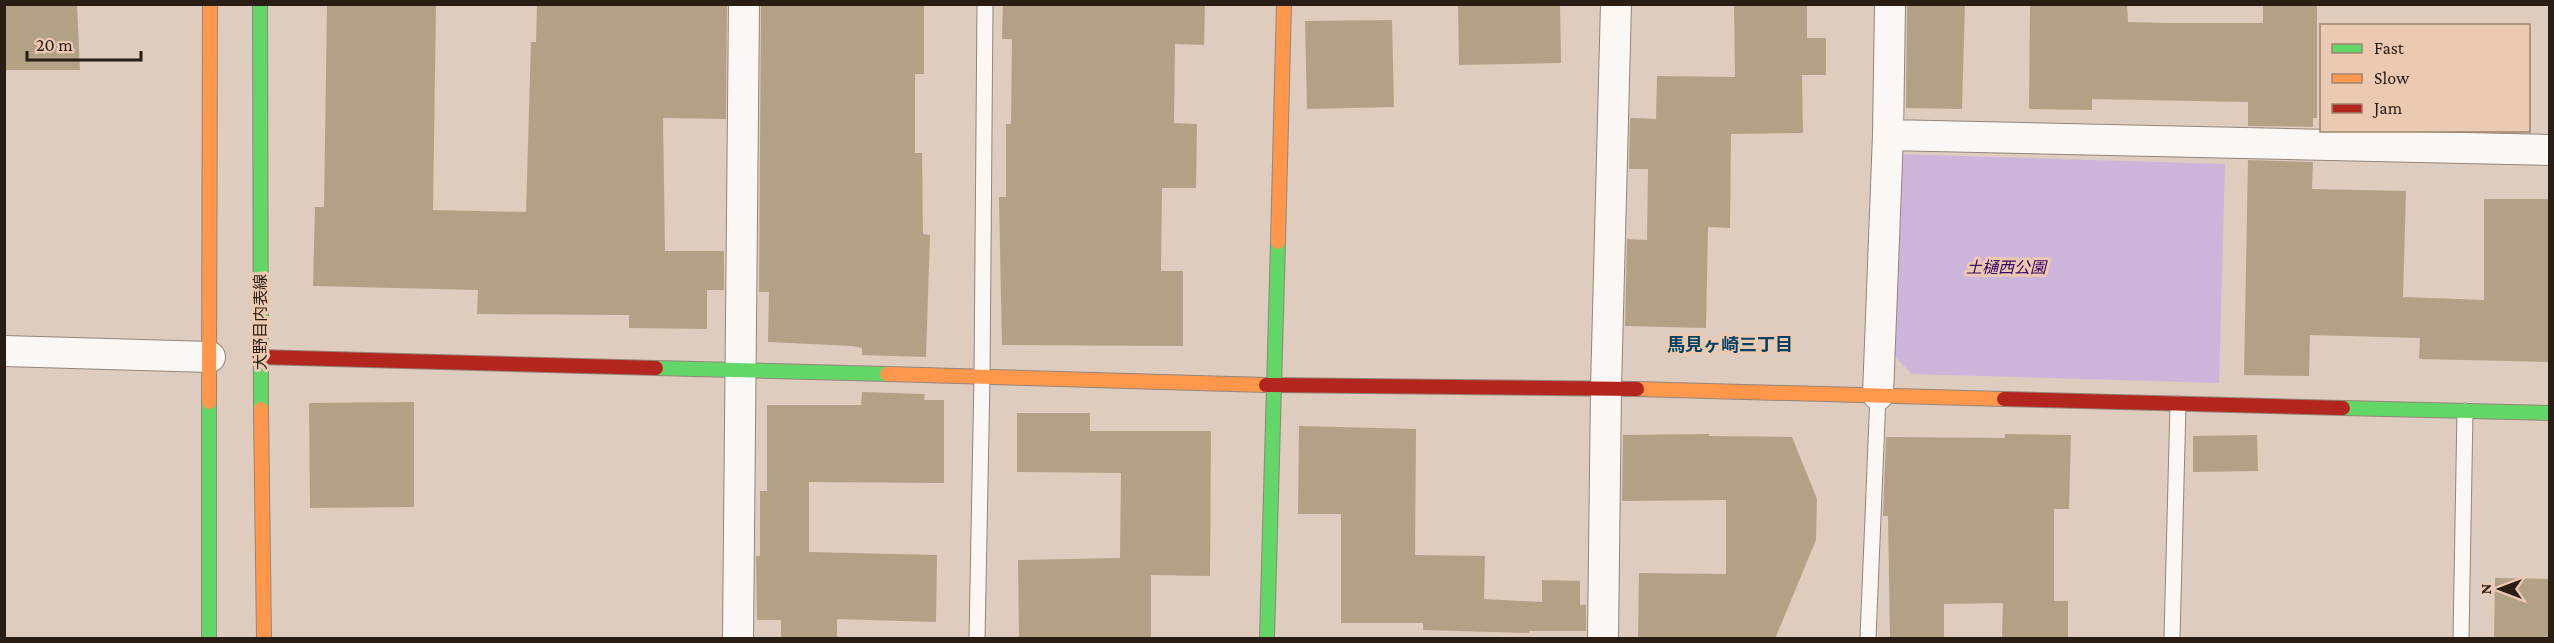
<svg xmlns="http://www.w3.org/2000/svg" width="2554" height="643" font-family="'Crimson Pro','Noto Sans JP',serif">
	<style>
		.green { fill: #ccb4db }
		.building { fill: #b3a186 }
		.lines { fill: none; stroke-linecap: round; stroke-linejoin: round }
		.lane-casing { stroke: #93867b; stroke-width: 17 }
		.street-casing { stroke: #93867b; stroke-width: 32 }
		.fast-casing { stroke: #93867b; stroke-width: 16 }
		.slow-casing { stroke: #93867b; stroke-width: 16 }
		.jam-casing { stroke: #93867b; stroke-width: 16 }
		.lane { stroke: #faf7f5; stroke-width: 15 }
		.street { stroke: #faf7f5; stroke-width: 30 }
		.fast { stroke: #63d668; stroke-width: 14 }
		.slow { stroke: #ff974d; stroke-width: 14 }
		.jam { stroke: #b3261e; stroke-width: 14 }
		.labels { text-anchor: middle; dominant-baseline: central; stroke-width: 6; stroke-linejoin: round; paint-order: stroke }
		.park-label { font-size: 16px; font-style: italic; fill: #380069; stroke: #ebcab1 }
		.street-label { font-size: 16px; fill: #291d14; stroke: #ebcab1 }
		.neighbourhood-label { font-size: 18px; font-weight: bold; fill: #044263; stroke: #ebcab1 }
	</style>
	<rect width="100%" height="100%" fill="#deccbe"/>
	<path class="green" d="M 1895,154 L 2225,164 L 2219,383 L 1912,374 L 1890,352 Z"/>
	<path class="building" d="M 4,4 L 77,4 L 80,70 L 4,70 Z
		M 327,4 L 436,4 L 433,210 L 526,212 L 531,42 L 536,42 L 537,4 L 727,4 L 726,119 L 663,118 L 665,251 L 724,251 L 724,290 L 707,290 L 707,329 L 629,328 L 629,315 L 477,314 L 478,290 L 313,286 L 315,207 L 324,207 Z
		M 761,4 L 924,4 L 924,74 L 915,74 L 915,153 L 922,153 L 923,234 L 930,235 L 926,357 L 862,355 L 862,348 L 852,346 L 768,342 L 769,292 L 759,292 Z
		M 1003,4 L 1205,4 L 1204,45 L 1175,44 L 1174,123 L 1197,124 L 1196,188 L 1162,188 L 1161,271 L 1183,271 L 1183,346 L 1002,345 L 999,197 L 1006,197 L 1006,124 L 1011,124 L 1012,39 L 1002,39 Z
		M 1458,4 L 1560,4 L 1561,63 L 1459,65 Z
		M 1734,4 L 1807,4 L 1807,38 L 1826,38 L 1826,75 L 1802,75 L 1803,133 L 1731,134 L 1730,228 L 1708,227 L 1706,328 L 1625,326 L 1627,239 L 1647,240 L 1648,169 L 1629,169 L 1630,118 L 1656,119 L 1657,76 L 1735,77 Z
		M 1907,4 L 1965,4 L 1962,109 L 1906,108 Z
		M 2030,4 L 2127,4 L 2128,22 L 2166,23 L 2263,23 L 2263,4 L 2317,4 L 2317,118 L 2313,118 L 2313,127 L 2248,126 L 2248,102 L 2092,99 L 2092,110 L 2029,109 Z
		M 1392,20 L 1394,107 L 1307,109 L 1305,21 Z
		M 2248,160 L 2313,162 L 2312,189 L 2406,191 L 2403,297 L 2484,300 L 2484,199 L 2550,199 L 2550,362 L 2419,359 L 2420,338 L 2310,335 L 2309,376 L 2244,375 Z
		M 862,392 L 925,394 L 924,400 L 944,400 L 944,483 L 809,482 L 809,552 L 937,555 L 936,622 L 837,619 L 837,639 L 781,639 L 781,620 L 757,620 L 756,556 L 760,556 L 760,491 L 767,491 L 767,405 L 861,405 Z
		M 414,402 L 414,507 L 310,508 L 309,403 Z
		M 1017,413 L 1090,413 L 1090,431 L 1211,431 L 1210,576 L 1151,575 L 1151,639 L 1019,639 L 1018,560 L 1120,558 L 1121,473 L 1017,472 Z
		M 1299,426 L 1416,429 L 1415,555 L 1485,556 L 1484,599 L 1542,602 L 1542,580 L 1580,581 L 1580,605 L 1586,605 L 1586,631 L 1529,631 L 1529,633 L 1423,630 L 1423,623 L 1341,623 L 1341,514 L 1298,514 Z
		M 1709,434 L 1709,436 L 1792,437 L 1817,499 L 1816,540 L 1775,639 L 1638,639 L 1639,573 L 1726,574 L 1726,500 L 1622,501 L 1623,435 Z
		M 2005,434 L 2071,435 L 2069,509 L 2054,509 L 2054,601 L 2068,601 L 2068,639 L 2002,639 L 2003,603 L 1944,604 L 1944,639 L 1890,639 L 1888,516 L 1883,516 L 1886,437 L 2005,438 Z
		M 2257,435 L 2258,471 L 2193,472 L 2193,436 Z
		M 2495,578 L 2550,579 L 2550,639 L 2494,639 Z"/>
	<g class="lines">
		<defs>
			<path id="lane" d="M 977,638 L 982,377 L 985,4
				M 1868,638 L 1878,395
				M 2172,638 L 2178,404
				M 2461,638 L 2465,411"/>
			<path id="street" d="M 1888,135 L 2550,150
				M 4,351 L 210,357
				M 1878,395 L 1888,135 L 1890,4
				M 738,638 L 744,4
				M 1603,638 L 1606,388 L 1616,4"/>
			<path id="fast" d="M 260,4 L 261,409
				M 656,368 L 887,374
				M 2343,408 L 2550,413
				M 209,638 L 209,402
				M 1267,638 L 1278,242"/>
			<path id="slow" d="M 1278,242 L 1284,4
				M 887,374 L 1266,385
				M 1637,389 L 2004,399
				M 209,402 L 210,4
				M 261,409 L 264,638"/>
			<path id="jam" d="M 260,357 L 656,368
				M 1266,385 L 1637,389
				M 2004,399 L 2343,408"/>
		</defs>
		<use href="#lane" class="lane-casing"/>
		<use href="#street" class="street-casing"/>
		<use href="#fast" class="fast-casing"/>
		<use href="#slow" class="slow-casing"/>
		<use href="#jam" class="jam-casing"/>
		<use href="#lane" class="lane"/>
		<use href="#street" class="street"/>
		<use href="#fast" class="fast"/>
		<use href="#slow" class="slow"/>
		<use href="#jam" class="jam"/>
	</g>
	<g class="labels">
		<g class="park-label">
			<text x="2006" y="267">土樋西公園</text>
		</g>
		<g class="street-label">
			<text transform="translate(260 322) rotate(-90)">大野目内表線</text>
		</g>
		<g class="neighbourhood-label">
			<text x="1730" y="345">馬見ヶ崎三丁目</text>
		</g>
	</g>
	<rect width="2554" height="643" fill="none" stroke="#291d14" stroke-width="12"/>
	<rect x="2320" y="24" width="210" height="108" fill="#ebcab1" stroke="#9d8572" stroke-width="1.5"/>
	<rect x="2332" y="44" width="30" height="9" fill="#63d668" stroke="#9d8572" stroke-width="1.5"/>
	<text x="2374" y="54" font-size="18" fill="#291d14">Fast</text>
	<rect x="2332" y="74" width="30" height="9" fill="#ff974d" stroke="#9d8572" stroke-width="1.5"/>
	<text x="2374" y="84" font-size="18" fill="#291d14">Slow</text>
	<rect x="2332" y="104" width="30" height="9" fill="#b3261e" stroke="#9d8572" stroke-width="1.5"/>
	<text x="2374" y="114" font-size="18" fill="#291d14">Jam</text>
	<g transform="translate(2500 589) rotate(270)" stroke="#ebcab1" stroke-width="4.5" paint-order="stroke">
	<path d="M0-4.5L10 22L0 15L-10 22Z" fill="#291d14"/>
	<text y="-9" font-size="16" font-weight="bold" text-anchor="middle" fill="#291d14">N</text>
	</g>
	<path d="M27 51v9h114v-9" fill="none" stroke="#291d14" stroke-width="3"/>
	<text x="36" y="51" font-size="18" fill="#291d14" stroke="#ebcab1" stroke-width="4.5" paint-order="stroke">20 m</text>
</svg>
